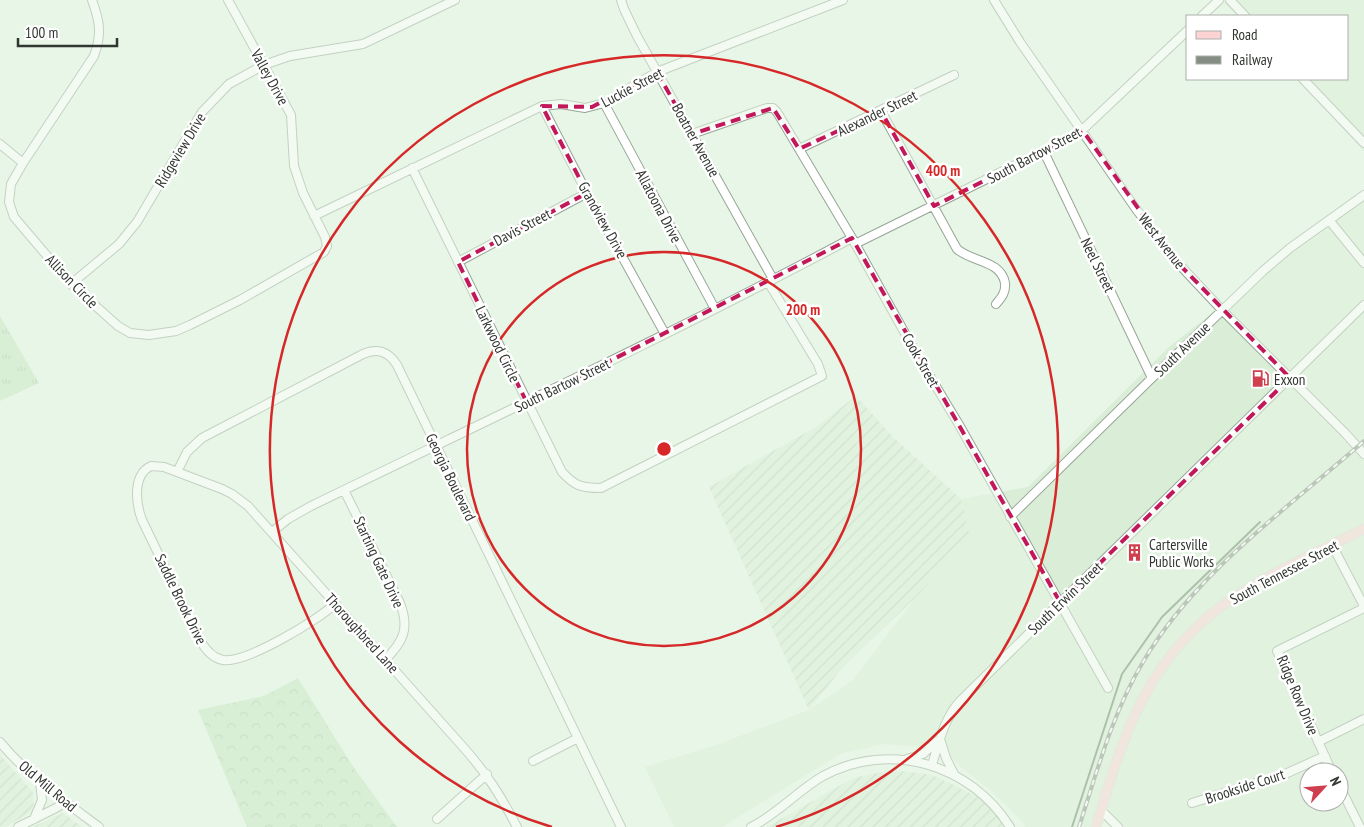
<svg xmlns="http://www.w3.org/2000/svg" width="1364" height="827" font-family="'PT Sans Narrow',sans-serif">
	<style>
		.built { fill: #d9edd7; fill-rule: evenodd }
		.industrial { fill: url(#industrial-furrows) }
		.grass { fill: url(#grass-tufts) }
		.forest { fill: url(#forest-crowns) }
		.lines { fill: none; stroke-linecap: round; stroke-linejoin: round }
		.stream { stroke: #668263; stroke-width: 2 }
		.minor-casing { stroke: #97a596; stroke-width: 10 }
		.major-casing { stroke: #dadbda; stroke-width: 11 }
		.minor { stroke: #fff; stroke-width: 8 }
		.major { stroke: #fbd3d3; stroke-width: 9 }
		.rail-casing { stroke: #848e83; stroke-width: 4 }
		.rail { stroke: #fff; stroke-width: 2; stroke-dasharray: 5.5; stroke-linecap: butt }
		.marked { fill: none; stroke: #c2185b; stroke-width: 4; stroke-dasharray: 10 6; stroke-linejoin: round }
		.ring { fill: none; stroke: #d62828; stroke-width: 2.5 }
		.labels { text-anchor: middle; dominant-baseline: central; stroke-width: 5; stroke-linejoin: round; paint-order: stroke }
		.street-label { font-size: 15px; fill: #313630; stroke: #fff }
		.poi-label { font-size: 15px; fill: #313630; stroke: #fff; text-anchor: start }
		.centre { fill: #d62828; stroke: #fff; stroke-width: 2.5 }
		.ring-label { font-size: 15px; text-anchor: middle; font-weight: bold; fill: #d62828; stroke: #fff; stroke-width: 5; stroke-linejoin: round; paint-order: stroke }
	</style>
	<defs>
		<pattern id="industrial-furrows" width="10" height="10" patternUnits="userSpaceOnUse" patternTransform="scale(1.25)"><rect width="10" height="10" fill="#d9edd7"/><path d="M-1 1l2-2M0 10L10 0M9 11l2-2" fill="none" stroke="#bbccb9"/></pattern>
		<pattern id="grass-tufts" width="24" height="20" patternUnits="userSpaceOnUse" patternTransform="scale(1.25)"><rect width="24" height="20" fill="#c5e6c2"/><path d="M3 7l-1-3M5 7V3M7 7l1-3M15 17l-1-3M17 17v-4M19 17l1-3" fill="none" stroke="#aac6a7"/></pattern>
		<pattern id="forest-crowns" width="20" height="18" patternUnits="userSpaceOnUse" patternTransform="scale(1.25)"><rect width="20" height="18" fill="#c5e6c2"/><path d="M2 6a3 3 0 1 1 6 0M12 15a3 3 0 1 1 6 0" fill="none" stroke="#aac6a7"/></pattern>
	</defs>
	<rect width="100%" height="100%" fill="#e7f6e6"/>
	<path class="built" d="M 1221,0 L 1364,0 L 1364,151 L 1296,79 L 1348,79 L 1348,16 L 1237,16 Z
		M 1364,189 L 1364,827 L 1124,827 L 1099,798 L 1090,827 L 1025,827 L 1023,822 L 991,791 L 961,767 L 950,755 L 921,747 L 885,744 L 842,753 L 722,827 L 674,827 L 645,767 L 716,745 L 809,710 L 852,681 L 917,596 L 970,537 L 961,499 L 1028,487 L 1169,347 L 1329,220 ZM 1309,772 L 1339,772 L 1339,802 L 1309,802 Z"/>
	<path class="industrial" d="M 856,396 L 893,437 L 961,499 L 970,537 L 917,596 L 843,667 L 809,710 L 709,487 L 816,427 Z
		M 0,755 L 33,792 L 34,810 L 6,827 L 0,827 Z
		M 892,770 L 932,775 L 958,787 L 996,807 L 1004,827 L 767,827 L 853,778 Z
		M 63,813 L 82,827 L 32,827 Z"/>
	<path class="grass" d="M 0,316 L 39,383 L 0,401 Z"/>
	<path class="forest" d="M 298,678 L 352,765 L 397,827 L 247,827 L 198,710 L 264,696 Z"/>
	<g class="lines">
		<path class="stream" d="M 1072,827 L 1122,674 L 1162,617 L 1260,522"/>
		<defs>
			<path id="minor" d="M 92,0 C 100,22 102,34 94,56 L 23,163 L 11,184 L 9,202 L 14,217 L 71,284 L 118,326 L 130,333 L 149,335 L 176,331 L 190,325 L 240,300 L 324,252 L 327,246 L 325,237 L 303,193 L 294,166 L 291,115 L 228,0
				M 621,0 L 624,9 L 637,36 L 773,279
				M 994,0 L 1020,42 L 1136,209 L 1175,260 L 1222,310 L 1345,433 L 1364,454
				M 1230,0 L 1245,16
				M 1202,16 L 1219,0
				M 1303,79 L 1364,143
				M 604,103 L 715,309
				M 542,106 L 587,193 L 665,334
				M 881,111 L 957,249 C 971,262 1001,260 1005,283 C 1006,292 1002,297 996,304
				M 692,134 L 767,108 L 773,108 L 777,112 L 852,238 L 917,355 L 958,423 L 1108,688
				M 0,144 L 23,163
				M 799,149 L 954,75
				M 1044,152 L 1152,378
				M 412,168 L 562,472 C 575,486 581,488 601,488 L 822,376 L 818,364 L 768,282
				M 314,216 L 542,106 L 561,104 L 585,108 L 604,103 L 657,72 L 843,0
				M 1329,220 L 1364,263
				M 855,244 L 1078,134 L 1188,30
				M 458,262 L 587,193
				M 71,284 L 119,244 L 137,222 L 202,112 L 229,84 L 264,65 L 290,56 L 363,44 L 455,0
				M 177,472 L 187,452 L 202,438 L 363,354 C 377,348 388,351 397,365 L 621,827
				M 344,490 L 400,603 C 410,629 403,642 385,660
				M 1010,517 L 1152,378 L 1263,271 L 1290,248 L 1364,195
				M 272,532 L 288,519 L 311,506 C 492,418 674,333 852,238
				M 1332,545 L 1364,606
				M 335,604 C 318,620 245,664 223,660 C 212,658 205,649 200,640 L 142,520 C 136,504 132,475 151,466 L 164,467 L 222,489 L 232,494 L 248,506 L 464,748 C 487,774 501,796 517,827
				M 940,739 L 946,758 L 954,774
				M 0,742 C 28,776 64,801 99,827
				M 1318,742 L 1364,719
				M 907,759 L 923,754 L 937,741
				M 533,761 L 578,738
				M 932,765 C 939,742 944,719 960,701 L 1364,305
				M 1332,772 L 1277,651 L 1364,608
				M 1339,785 L 1360,827
				M 1192,803 L 1285,774 L 1325,756
				M 1101,810 L 1118,827
				M 34,819 L 42,800 L 40,783
				M 437,819 L 487,774
				M 18,827 L 56,808 L 65,802
				M 751,827 C 778,814 797,791 823,776 C 889,740 971,764 1010,827"/>
			<path id="major" d="M 1096,827 C 1124,733 1147,656 1233,598 C 1274,571 1320,551 1364,529"/>
		</defs>
		<use href="#minor" class="minor-casing"/>
		<use href="#major" class="major-casing"/>
		<use href="#minor" class="minor"/>
		<use href="#major" class="major"/>
		<defs>
			<path id="rail" d="M 1079,827 C 1097,771 1113,712 1143,662 C 1195,573 1288,508 1364,441"/>
		</defs>
		<use href="#rail" class="rail-casing"/>
		<use href="#rail" class="rail"/>
	</g>
	<path d="M0 0H1364V827H0ZM 657,72 L 692,134 L 773,108 L 799,149 L 881,111 L 934,206 L 1083,131 L 1175,260 L 1290,378 L 1060,602 L 852,238 L 527,403 L 458,262 L 587,193 L 542,106 L 592,107 Z" fill="#e7f6e6" fill-opacity=".55" fill-rule="evenodd"/>
	<path class="marked" d="M 657,72 L 692,134 L 773,108 L 799,149 L 881,111 L 934,206 L 1083,131 L 1175,260 L 1290,378 L 1060,602 L 852,238 L 527,403 L 458,262 L 587,193 L 542,106 L 592,107 Z"/>
	<g class="ring">
		<circle cx="664" cy="449" r="197"/>
		<path d="M552 827A394 394 0 1 1 776 827"/>
	</g>
	<defs>
		<symbol id="fuel-bare" viewBox="-9 -9 18 18"><path d="M-5.5-6h7V0h2V4h1.3V-2.5L3-4.5l.8-.8L6-3V5H2.5V1h-1V6h-7ZM-4.2-4.7v3.2H.2V-4.7Z" fill="#cf3f4e" stroke="#fff" stroke-width="2.5" paint-order="stroke"/></symbol>
		<symbol id="building-bare" viewBox="-9 -9 18 18"><path d="M-4-6H4V6H1V3H-1V6H-4ZM-2.5-4.3h1.7v1.8h-1.7ZM.8-4.3h1.7v1.8H.8ZM-2.5-1h1.7V.8h-1.7ZM.8-1h1.7V.8H.8Z" fill="#cf3f4e" stroke="#fff" stroke-width="2.5" paint-order="stroke"/></symbol>
	</defs>
	<g fill-rule="evenodd">
		<use href="#fuel-bare" x="1248" y="366" width="25" height="25"/>
		<use href="#building-bare" x="1122" y="540" width="25" height="25"/>
	</g>
	<g class="labels">
		<g class="street-label">
			<text transform="translate(270 77) rotate(61)">Valley Drive</text>
			<text transform="translate(632 87) rotate(-28)">Luckie Street</text>
			<text transform="translate(877 113) rotate(-26)">Alexander Street</text>
			<text transform="translate(696 140) rotate(61)">Boatner Avenue</text>
			<text transform="translate(180 150) rotate(-59)">Ridgeview Drive</text>
			<text transform="translate(1034 155) rotate(-28)">South Bartow Street</text>
			<text transform="translate(659 206) rotate(62)">Allatoona Drive</text>
			<text transform="translate(603 220) rotate(61)">Grandview Drive</text>
			<text transform="translate(522 227) rotate(-28)">Davis Street</text>
			<text transform="translate(1162 241) rotate(52)">West Avenue</text>
			<text transform="translate(1098 265) rotate(64)">Neel Street</text>
			<text transform="translate(72 281) rotate(46)">Allison Circle</text>
			<text transform="translate(498 344) rotate(64)">Larkwood Circle</text>
			<text transform="translate(1182 349) rotate(-44)">South Avenue</text>
			<text transform="translate(921 360) rotate(60)">Cook Street</text>
			<text transform="translate(562 385) rotate(-26)">South Bartow Street</text>
			<text transform="translate(451 477) rotate(64)">Georgia Boulevard</text>
			<text transform="translate(379 562) rotate(65)">Starting Gate Drive</text>
			<text transform="translate(1284 572) rotate(-28)">South Tennessee Street</text>
			<text transform="translate(1065 598) rotate(-44)">South Erwin Street</text>
			<text transform="translate(181 599) rotate(64)">Saddle Brook Drive</text>
			<text transform="translate(362 633) rotate(48)">Thoroughbred Lane</text>
			<text transform="translate(1298 695) rotate(67)">Ridge Row Drive</text>
			<text transform="translate(48 786) rotate(40)">Old Mill Road</text>
			<text transform="translate(1245 786) rotate(-18)">Brookside Court</text>
		</g>
		<g class="poi-label">
			<text x="1274" y="379">Exxon</text>
			<text x="1149" y="544">Cartersville<tspan x="1149" dy="17">Public Works</tspan></text>
		</g>
	</g>
	<circle cx="664" cy="449" r="8" class="centre"/>
	<g class="ring-label">
		<text x="943" y="176">400 m</text>
		<text x="803" y="315">200 m</text>
	</g>
	<rect x="1186" y="15" width="162" height="65" fill="#ffffff" stroke="#adafac"/>
	<rect x="1196" y="31" width="25" height="8" fill="#fbd3d3" stroke="#adafac"/>
	<text x="1232" y="40" font-size="15" fill="#313630">Road</text>
	<rect x="1196" y="56" width="25" height="8" fill="#848e83" stroke="#adafac"/>
	<text x="1232" y="65" font-size="15" fill="#313630">Railway</text>
	<g transform="translate(1324 787) rotate(64)"><circle r="24" fill="#ffffff" stroke="#adafac"/>
	<path d="M0-4L9 19L0 12L-9 19Z" fill="#cf3f4e"/>
	<text y="-8" font-size="14" font-weight="bold" text-anchor="middle" fill="#313630">N</text>
	</g>
	<path d="M18 38v8h99v-8" fill="none" stroke="#313630" stroke-width="2.5"/>
	<text x="25" y="38" font-size="15" fill="#313630" stroke="#ffffff" stroke-width="4" paint-order="stroke">100 m</text>
</svg>
